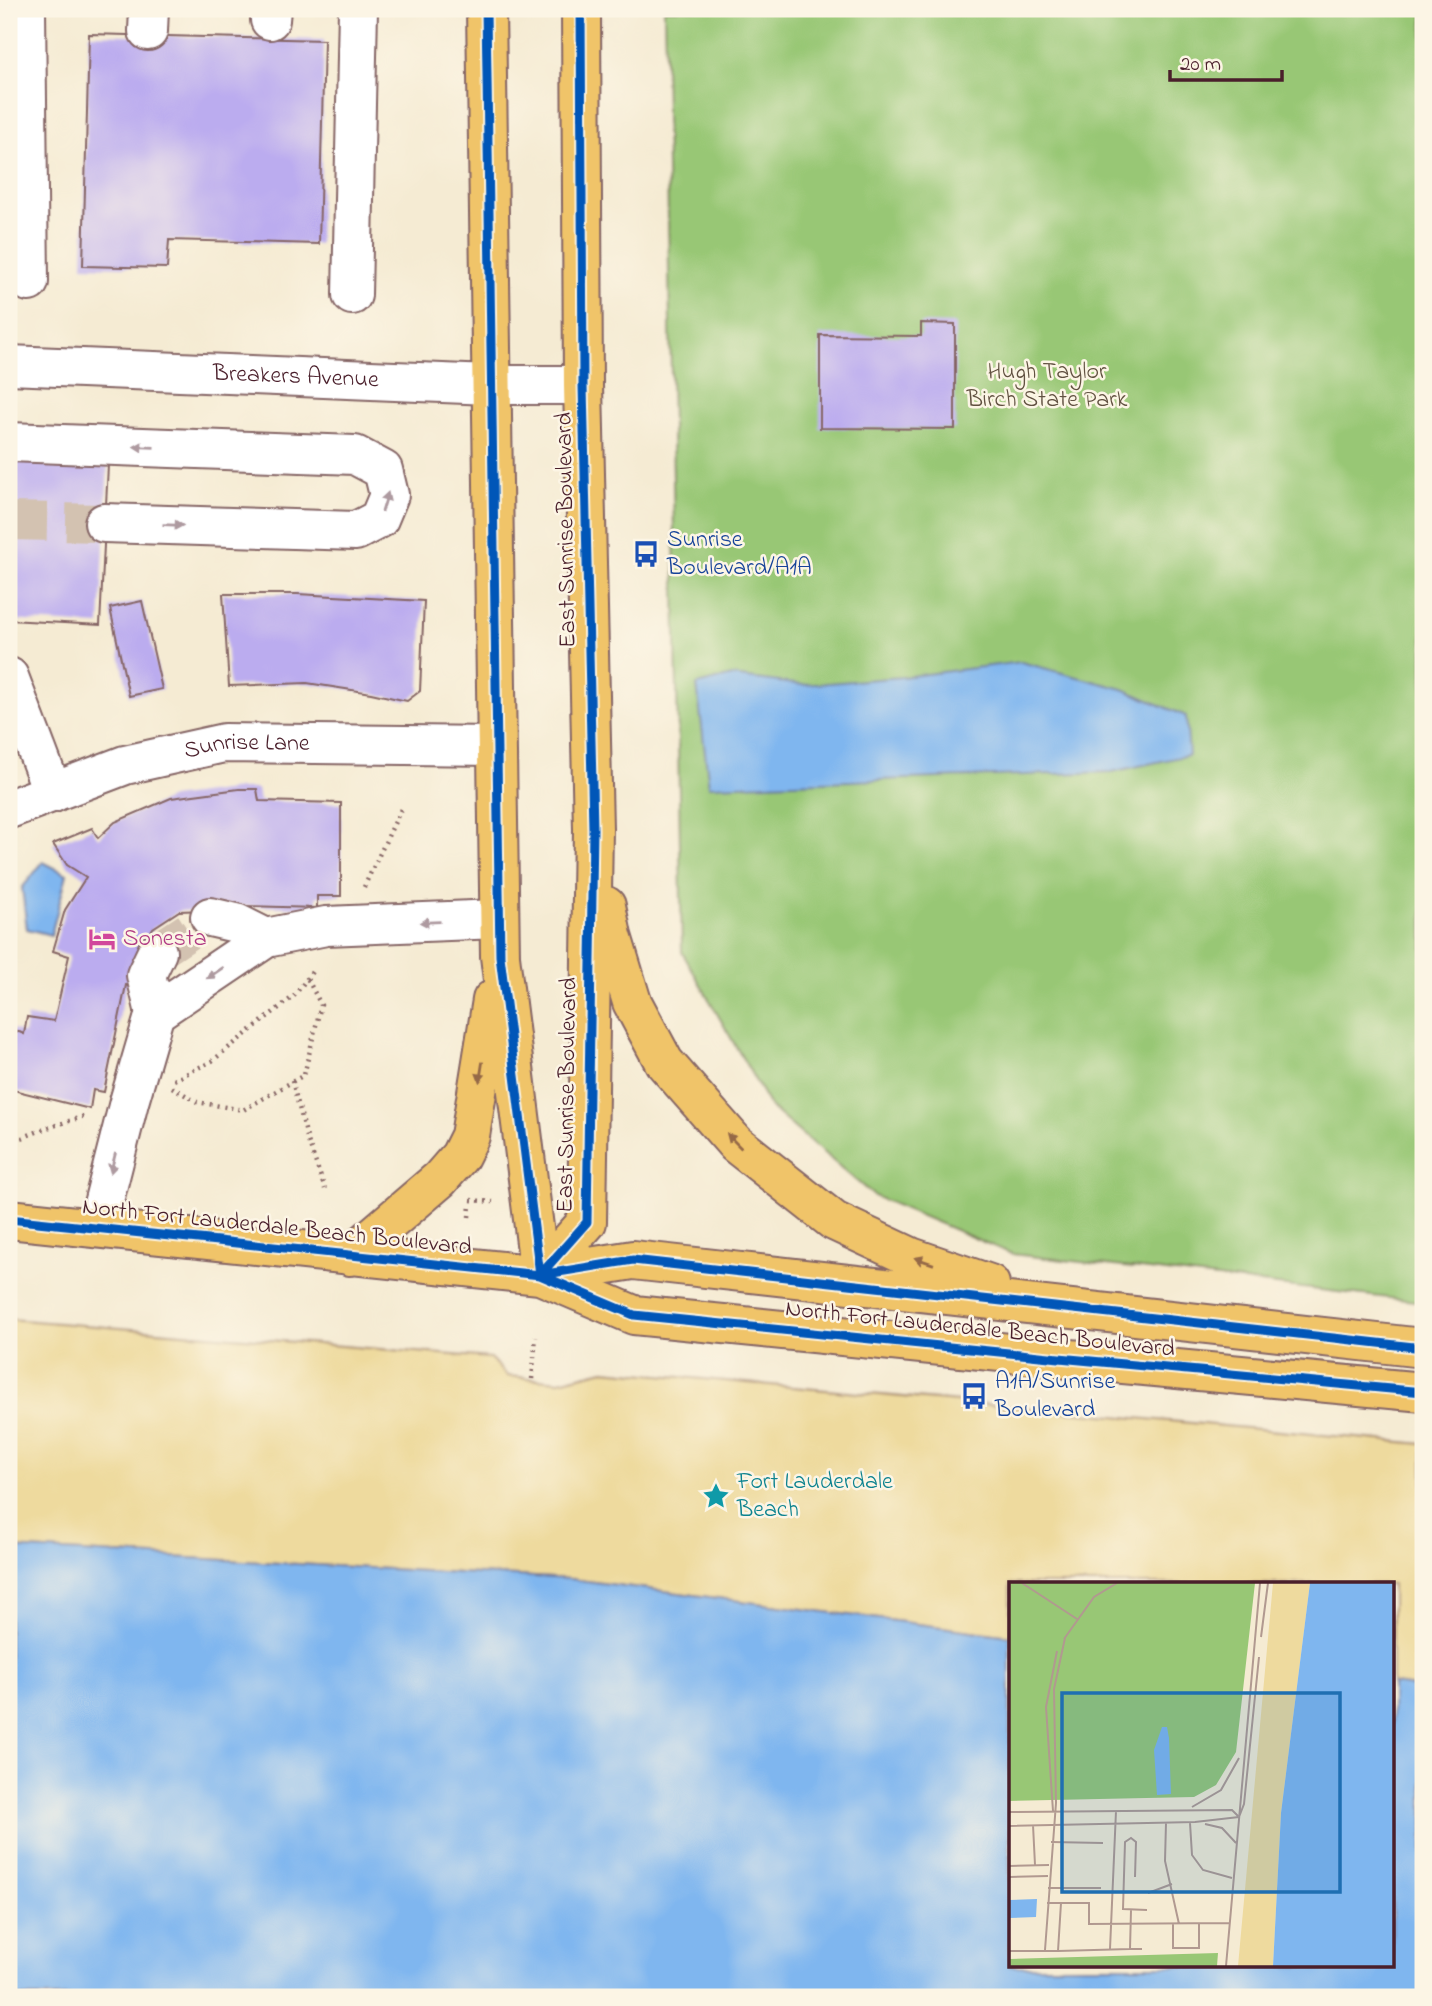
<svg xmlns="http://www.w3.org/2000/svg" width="1432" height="2006" font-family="'Indie Flower',sans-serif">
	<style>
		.green { fill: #98c775; stroke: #717350; stroke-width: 2 }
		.sand { fill: #eeda9e; stroke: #9c7c64; stroke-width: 2 }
		.water { fill: #7fb6ef; stroke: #646a8d; stroke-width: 2 }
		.building { fill: #bbacef }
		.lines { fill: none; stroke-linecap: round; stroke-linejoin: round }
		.minor-tunnel { stroke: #d3c2b1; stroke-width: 38; stroke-dasharray: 38 19; stroke-linecap: butt }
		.minor-casing { stroke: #866666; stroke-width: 42 }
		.major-casing { stroke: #866666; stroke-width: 42 }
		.path { stroke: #866666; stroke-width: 4.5; stroke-dasharray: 2 5; stroke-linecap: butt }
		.minor { stroke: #fff; stroke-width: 38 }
		.major { stroke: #f0c469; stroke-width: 38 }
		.cycleway-casing { stroke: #fcf5e5; stroke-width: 13 }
		.cycleway { stroke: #0057b8; stroke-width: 9 }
		.oneway { fill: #ae9aa0 }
		.oneway2 { fill: #956947 }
		.labels { text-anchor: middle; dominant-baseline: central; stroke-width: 5; stroke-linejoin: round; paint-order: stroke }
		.park-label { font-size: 24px; fill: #615141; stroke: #fcf5e5 }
		.street-label { font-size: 24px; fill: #4a1f2b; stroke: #fcf5e5 }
		.transit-label { font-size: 24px; fill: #164399; stroke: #fcf5e5; text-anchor: start }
		.hotel-label { font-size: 24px; fill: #b23c85; stroke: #fcf5e5; text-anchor: start }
		.culture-label { font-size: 24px; fill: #0d838f; stroke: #fcf5e5; text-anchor: start }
		.inset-road { fill: none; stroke: #b19990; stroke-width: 2 }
		.view { fill: #1f6fb2; fill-opacity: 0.15; stroke: #1f6fb2; stroke-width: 3.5 }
		.inset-edge { fill: none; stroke: #4a1f2b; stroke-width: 3.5 }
	</style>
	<rect width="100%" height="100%" fill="#fcf5e5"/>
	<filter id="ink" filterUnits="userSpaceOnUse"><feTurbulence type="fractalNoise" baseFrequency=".0143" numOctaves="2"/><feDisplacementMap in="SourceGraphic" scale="14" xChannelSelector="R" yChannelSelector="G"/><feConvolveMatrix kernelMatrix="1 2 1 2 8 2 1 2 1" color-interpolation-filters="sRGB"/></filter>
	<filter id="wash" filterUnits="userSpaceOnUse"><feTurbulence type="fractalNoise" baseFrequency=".00686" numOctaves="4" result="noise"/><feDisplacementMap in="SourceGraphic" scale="28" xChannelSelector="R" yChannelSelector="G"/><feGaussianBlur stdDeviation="1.57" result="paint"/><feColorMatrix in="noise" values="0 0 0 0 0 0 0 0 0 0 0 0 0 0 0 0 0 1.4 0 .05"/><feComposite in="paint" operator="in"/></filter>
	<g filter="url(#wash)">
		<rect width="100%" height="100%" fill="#f5ebd3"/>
		<path class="green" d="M 664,9 L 1423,9 L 1423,1302 L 1012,1254 L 874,1196 L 771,1108 L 682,952 Z"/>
		<path class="sand" d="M 9,1319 L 490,1358 L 507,1376 L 559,1381 L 604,1370 L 1423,1444 L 1423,1688 L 1392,1684 L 1392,1584 L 1010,1584 L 1010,1636 L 571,1579 L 9,1548 Z"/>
		<path class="water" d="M 1021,662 L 1123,689 L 1186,716 L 1189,755 L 1112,772 L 709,786 L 697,685 L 732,676 L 803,685 L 902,677 Z
			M 43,862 L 67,874 L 51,935 L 27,929 L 22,888 Z
			M 9,1548 L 571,1579 L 1010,1636 L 1010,1966 L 1392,1966 L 1392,1684 L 1423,1688 L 1423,1997 L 9,1997 Z"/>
		<g id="blocks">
			<path class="building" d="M 89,34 L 324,40 L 319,244 L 169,240 L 167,268 L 83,266 Z
				M 921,323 L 955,324 L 955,429 L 820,428 L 820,335 L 921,336 Z
				M 9,459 L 108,465 L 100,625 L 9,620 Z
				M 223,594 L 297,594 L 424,601 L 420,691 L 407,701 L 371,693 L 307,683 L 229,686 Z
				M 142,601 L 162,689 L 129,696 L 110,608 Z
				M 239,789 L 257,789 L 259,801 L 341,803 L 341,896 L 317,896 L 317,908 L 206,905 L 206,910 L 179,911 L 153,928 L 139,952 L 133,987 L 126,985 L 104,1092 L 93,1090 L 90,1109 L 9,1089 L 9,1048 L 12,1029 L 24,1034 L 27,1017 L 54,1021 L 69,956 L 53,951 L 65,910 L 86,877 L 67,865 L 53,844 L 92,828 L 98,838 L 115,822 L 171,798 Z"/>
		</g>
	</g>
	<g filter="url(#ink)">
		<use href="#blocks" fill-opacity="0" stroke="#866666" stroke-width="2"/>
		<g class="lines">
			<path class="minor-tunnel" d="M 9,521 L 104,523
				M 157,952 L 210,917"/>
			<defs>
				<g id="minor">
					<path d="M 26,9 L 29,282"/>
					<path d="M 270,20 L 271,9"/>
					<path d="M 148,31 L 149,9"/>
					<path d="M 352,295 L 358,9"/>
					<path id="s1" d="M 9,365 L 490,385 L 583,385"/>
					<path d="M 9,442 L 355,455 L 383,470 L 389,495 L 379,519 L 356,531 L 104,523"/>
					<path d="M 9,677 L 53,793"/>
					<path id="s2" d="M 9,809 L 125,765 L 224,743 L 496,746"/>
					<path d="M 210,917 L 236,923 L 266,938"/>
					<path d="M 155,1013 L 146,975 L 157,952"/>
					<path d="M 97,1228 L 129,1102 L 155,1013 L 266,938 L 326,926 L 498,919"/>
				</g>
				<path id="major" d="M 486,9 L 500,956 L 540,1275
					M 606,906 L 612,936 L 632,1002 L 664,1062 L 736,1144 L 834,1221 L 911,1257 L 990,1284
					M 9,1219 L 540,1275 L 633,1260 L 1423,1348
					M 350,1256 L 440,1179 L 460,1156 L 470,1136 L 492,1000
					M 540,1275 L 587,1222 L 593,829 L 583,385 L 581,9
					M 540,1275 L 634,1315 L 1059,1358 L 1423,1392"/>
			</defs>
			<use href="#minor" class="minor-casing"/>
			<use href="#major" class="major-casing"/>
			<path class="path" d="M 364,887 L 401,809
				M 174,1080 L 212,1061 L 294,996 L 314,969
				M 292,1081 L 308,1141 L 325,1189
				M 172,1087 L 197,1102 L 243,1110 L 304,1075 L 321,1005 L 307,978
				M 9,1143 L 44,1129 L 85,1116
				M 471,1200 L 493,1202
				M 469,1217 L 470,1205
				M 532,1379 L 536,1337"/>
			<use href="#minor" class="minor"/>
			<use href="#major" class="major"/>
			<defs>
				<path id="cycleway" d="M 486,9 L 500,956 L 540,1275
					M 9,1219 L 540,1275 L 633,1260 L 1423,1348
					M 540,1275 L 587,1222 L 593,829 L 583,385 L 581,9
					M 540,1275 L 634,1315 L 1059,1358 L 1423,1392"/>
			</defs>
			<use href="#cycleway" class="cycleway-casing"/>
			<use href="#cycleway" class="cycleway"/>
		</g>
		<defs><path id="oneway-solid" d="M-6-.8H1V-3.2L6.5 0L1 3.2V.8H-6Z" transform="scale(1.75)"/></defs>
		<g class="oneway">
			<use href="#oneway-solid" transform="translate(144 447) rotate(-178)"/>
			<use href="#oneway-solid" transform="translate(385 502) rotate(-73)"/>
			<use href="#oneway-solid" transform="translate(173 525) rotate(2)"/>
			<use href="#oneway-solid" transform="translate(430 922) rotate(178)"/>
			<use href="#oneway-solid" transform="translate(215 973) rotate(146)"/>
			<use href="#oneway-solid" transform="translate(113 1163) rotate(104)"/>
		</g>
		<g class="oneway2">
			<use href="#oneway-solid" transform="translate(481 1072) rotate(99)"/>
			<use href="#oneway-solid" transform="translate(734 1141) rotate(-135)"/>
			<use href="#oneway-solid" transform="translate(924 1261) rotate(-161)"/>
		</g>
	</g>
	<defs>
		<symbol id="bus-bare" viewBox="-9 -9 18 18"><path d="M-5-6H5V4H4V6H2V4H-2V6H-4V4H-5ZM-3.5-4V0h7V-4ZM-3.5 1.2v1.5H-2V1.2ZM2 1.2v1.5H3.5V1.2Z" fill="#1a4fb4" stroke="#fcf5e5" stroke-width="2.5" paint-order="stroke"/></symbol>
		<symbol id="hotel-bare" viewBox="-9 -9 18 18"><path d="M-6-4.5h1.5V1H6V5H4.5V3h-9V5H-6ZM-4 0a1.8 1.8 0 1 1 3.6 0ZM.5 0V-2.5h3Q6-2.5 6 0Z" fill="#d1479c" stroke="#fcf5e5" stroke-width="2.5" paint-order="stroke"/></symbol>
		<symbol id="sight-bare" viewBox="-9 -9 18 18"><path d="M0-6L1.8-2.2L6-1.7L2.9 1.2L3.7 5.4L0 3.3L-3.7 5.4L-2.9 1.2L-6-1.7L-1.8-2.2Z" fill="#0f9aa8" stroke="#fcf5e5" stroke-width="2.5" paint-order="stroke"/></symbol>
	</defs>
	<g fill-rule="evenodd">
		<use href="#bus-bare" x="627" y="535" width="38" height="38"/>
		<use href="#hotel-bare" x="83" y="920" width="38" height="38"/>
		<use href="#bus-bare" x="955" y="1377" width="38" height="38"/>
		<use href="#sight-bare" x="697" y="1477" width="38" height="38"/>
	</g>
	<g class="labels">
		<g class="park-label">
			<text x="1047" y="372">Hugh Taylor<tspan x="1047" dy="28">Birch State Park</tspan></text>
		</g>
		<g class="street-label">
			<text stroke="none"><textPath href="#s1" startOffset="287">Breakers Avenue</textPath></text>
			<text transform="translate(567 530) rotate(-91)">East Sunrise Boulevard</text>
			<text stroke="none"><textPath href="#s2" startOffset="248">Sunrise Lane</textPath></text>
			<text transform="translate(568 1095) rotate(-89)">East Sunrise Boulevard</text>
			<text transform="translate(277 1228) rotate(6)">North Fort Lauderdale Beach Boulevard</text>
			<text transform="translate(980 1330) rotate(6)">North Fort Lauderdale Beach Boulevard</text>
		</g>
		<g class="transit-label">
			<text x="667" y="540">Sunrise<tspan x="667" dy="28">Boulevard/A1A</tspan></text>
			<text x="995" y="1382">A1A/Sunrise<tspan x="995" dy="28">Boulevard</tspan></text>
		</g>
		<g class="hotel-label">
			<text x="123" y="939">Sonesta</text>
		</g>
		<g class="culture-label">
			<text x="737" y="1482">Fort Lauderdale<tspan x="737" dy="28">Beach</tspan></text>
		</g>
	</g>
	<g transform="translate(1009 1582)">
		<rect width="385" height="385" fill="#f5ebd3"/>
		<path d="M 0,1 L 246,1 L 227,170 L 207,203 L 185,215 L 0,219 ZM 209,371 L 208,384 L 0,384 L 0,377 Z" fill="#98c775"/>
		<path d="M 264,1 L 301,1 L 272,231 L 264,384 L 229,384 Z" fill="#eeda9e"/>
		<path d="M 301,1 L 385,1 L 385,384 L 264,384 L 272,231 ZM 153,145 L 158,145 L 160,156 L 162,212 L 148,213 L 145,168 ZM 28,317 L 27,335 L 0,336 L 0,318 Z" fill="#7fb6ef"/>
		<path class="inset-road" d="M 13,1 L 68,37M 252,55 L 259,1M 55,57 L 85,15 L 108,1M 183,225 L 212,208 L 230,176M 44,229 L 37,125 L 48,69M 0,230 L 223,228 L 229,234M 230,235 L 235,222 L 250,75M 157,241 L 156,279 L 170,342M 181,241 L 183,273 L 194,288 L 223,296M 196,242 L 213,246 L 227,261M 24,243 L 26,283M 0,244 L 186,240 L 230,235M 42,260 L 94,261M 0,284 L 40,283M 0,295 L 39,294M 126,295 L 127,260 L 122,256 L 116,260 L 114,327 L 138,328M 39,306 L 92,306M 139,311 L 163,302M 38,321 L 80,321 L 80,342 L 220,341M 122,328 L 121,367 L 133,367M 164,342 L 164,366 L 190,366 L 190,341M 101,367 L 107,229M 36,368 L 47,221 L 45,107 L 56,56M 0,369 L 49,369 L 52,321M 49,369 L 121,367M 217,384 L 251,1"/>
		<path class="view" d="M 53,111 L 331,111 L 331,310 L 53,310 Z"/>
		<rect width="385" height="385" class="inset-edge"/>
	</g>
	<rect width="1432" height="2006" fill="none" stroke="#fcf5e5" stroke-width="35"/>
	<path d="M1170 70v10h112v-10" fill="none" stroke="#4a1f2b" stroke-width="3.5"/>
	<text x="1180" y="70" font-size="21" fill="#4a1f2b" stroke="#fcf5e5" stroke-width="5" paint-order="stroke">20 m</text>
</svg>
